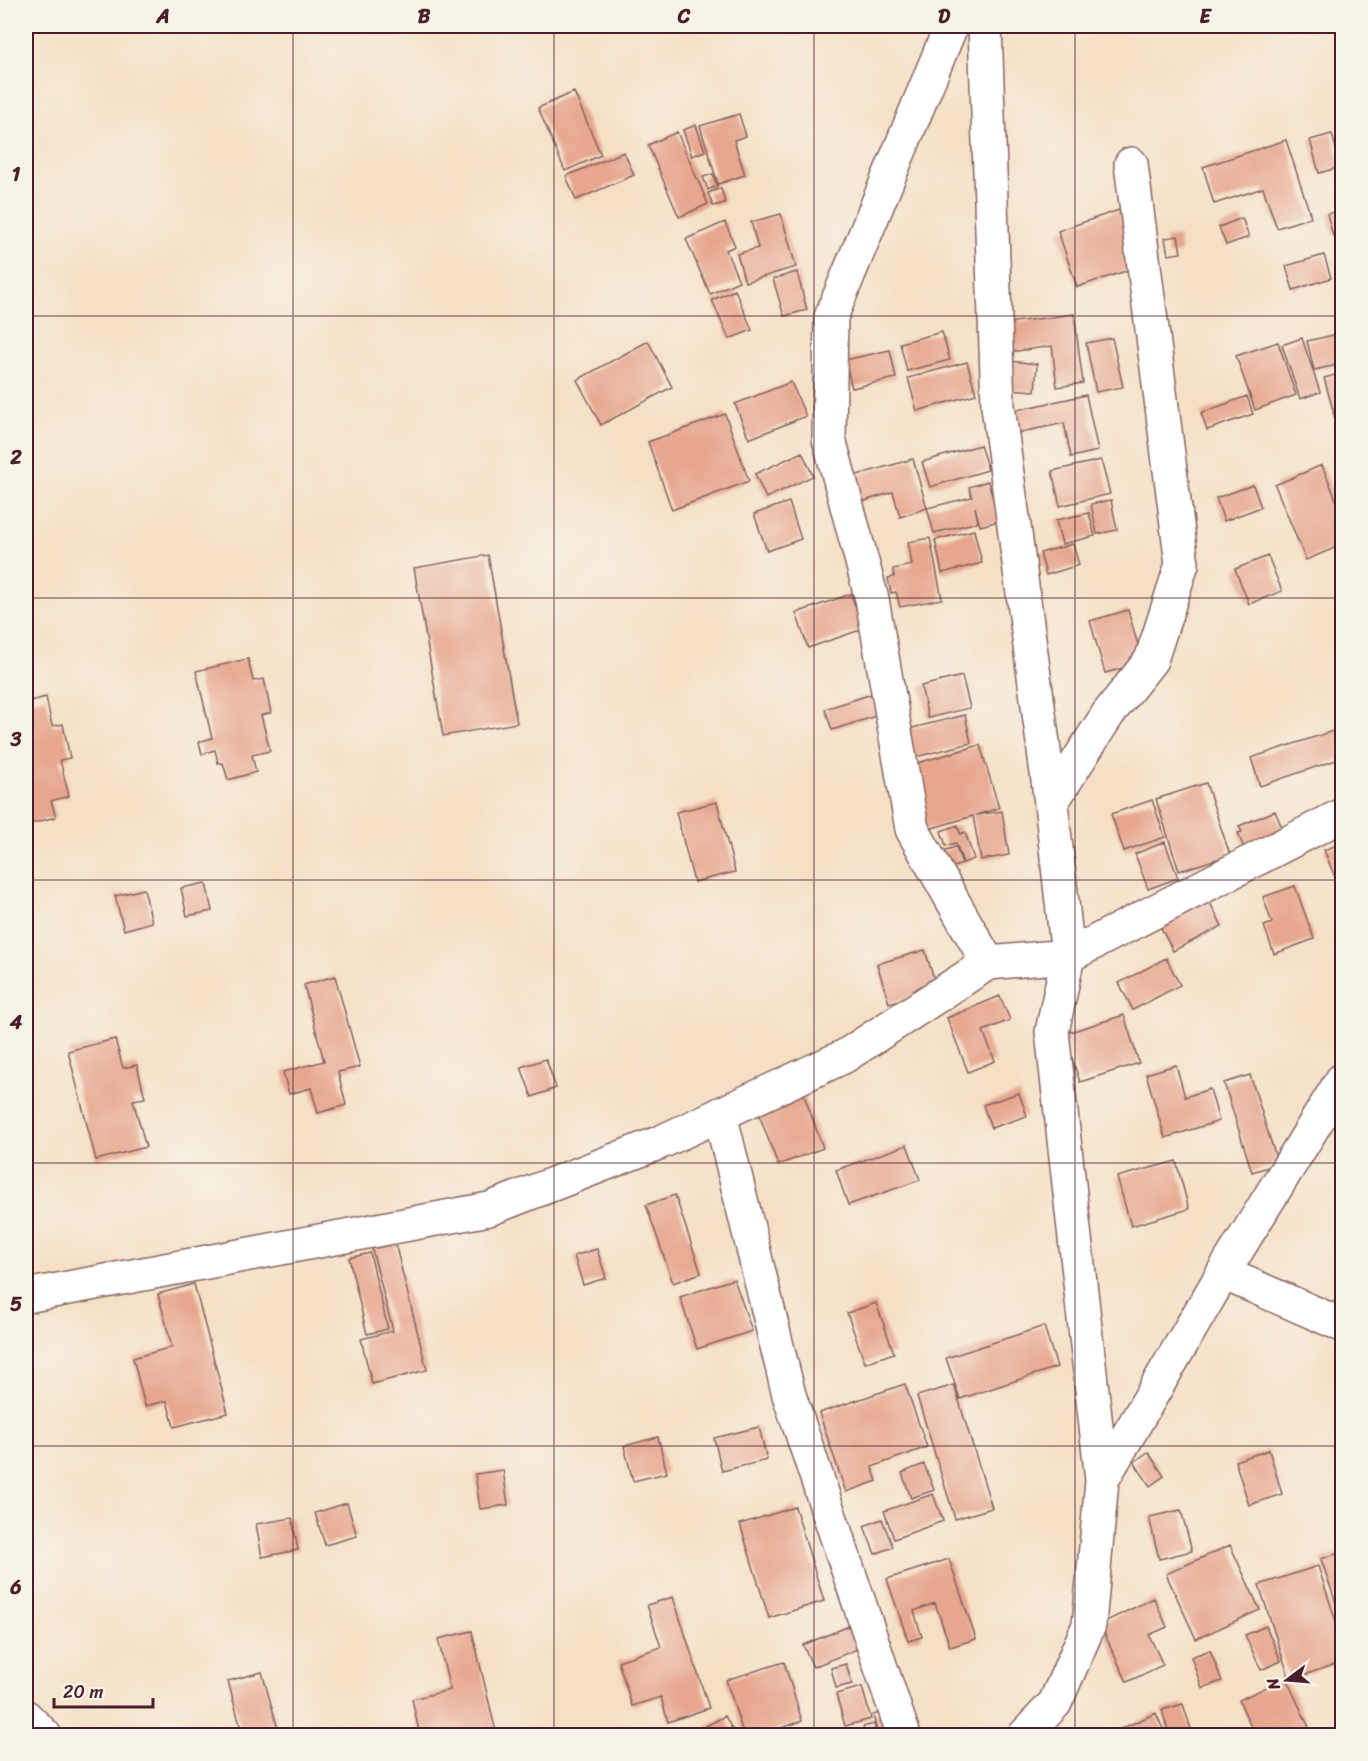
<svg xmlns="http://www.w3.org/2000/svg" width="1368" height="1761" font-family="Sriracha,sans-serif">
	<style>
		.building { fill: #e7a68e }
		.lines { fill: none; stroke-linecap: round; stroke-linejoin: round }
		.minor-casing { stroke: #866361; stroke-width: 36 }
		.minor { stroke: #fff; stroke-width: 33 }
		.grid { fill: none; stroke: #4a1f2b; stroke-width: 1.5; stroke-opacity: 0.55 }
		.neatline { fill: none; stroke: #4a1f2b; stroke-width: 2 }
		.grid-label { font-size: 20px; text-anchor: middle; font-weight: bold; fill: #4a1f2b }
	</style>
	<rect width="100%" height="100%" fill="#f7f3e8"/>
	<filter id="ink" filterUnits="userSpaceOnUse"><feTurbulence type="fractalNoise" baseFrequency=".0167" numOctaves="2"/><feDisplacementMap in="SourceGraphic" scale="12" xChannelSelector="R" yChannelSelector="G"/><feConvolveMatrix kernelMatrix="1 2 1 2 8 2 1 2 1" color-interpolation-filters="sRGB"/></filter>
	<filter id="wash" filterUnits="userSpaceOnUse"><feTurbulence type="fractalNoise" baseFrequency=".008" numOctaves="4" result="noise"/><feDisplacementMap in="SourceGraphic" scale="24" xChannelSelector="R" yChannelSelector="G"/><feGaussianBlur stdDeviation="1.35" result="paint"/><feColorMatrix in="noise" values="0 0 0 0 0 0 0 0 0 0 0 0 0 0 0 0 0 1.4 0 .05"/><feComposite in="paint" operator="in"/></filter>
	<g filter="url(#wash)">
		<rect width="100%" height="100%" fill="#f5e0c6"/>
		<g id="blocks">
			<path class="building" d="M 574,92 L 601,155 L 565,171 L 538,108 Z
				M 739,114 L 746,136 L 734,140 L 745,175 L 718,184 L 700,126 Z
				M 696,125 L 705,151 L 692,156 L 683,130 Z
				M 677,132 L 708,204 L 679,217 L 648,145 Z
				M 1332,134 L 1341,167 L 1319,173 L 1310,140 Z
				M 1286,140 L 1311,217 L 1277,228 L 1263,188 L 1214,204 L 1203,167 Z
				M 624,152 L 634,175 L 576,200 L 566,176 Z
				M 713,174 L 717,186 L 708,190 L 703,177 Z
				M 721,188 L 725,203 L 713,206 L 708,193 Z
				M 1119,210 L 1138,267 L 1077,287 L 1058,231 Z
				M 1342,210 L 1342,234 L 1333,236 L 1327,214 Z
				M 781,214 L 796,267 L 745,282 L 737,254 L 758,248 L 751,222 Z
				M 1242,218 L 1249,237 L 1226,245 L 1219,227 Z
				M 725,222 L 735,246 L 726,250 L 739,281 L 710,294 L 686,239 Z
				M 1178,236 L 1181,253 L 1168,255 L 1165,238 Z
				M 1324,255 L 1331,278 L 1293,290 L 1286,266 Z
				M 797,272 L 807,310 L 784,316 L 773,279 Z
				M 735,290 L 752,330 L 729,339 L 712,300 Z
				M 1074,314 L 1083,383 L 1057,387 L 1052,346 L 1011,352 L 1007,323 Z
				M 942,332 L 950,360 L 907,371 L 900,343 Z
				M 1342,333 L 1342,364 L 1314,370 L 1307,341 Z
				M 1112,338 L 1123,387 L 1096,392 L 1086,343 Z
				M 1302,338 L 1320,392 L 1300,399 L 1282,345 Z
				M 648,341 L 672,387 L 601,425 L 577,380 Z
				M 1278,342 L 1296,395 L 1255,410 L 1236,356 Z
				M 890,350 L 896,378 L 852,388 L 845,360 Z
				M 1010,361 L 1037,364 L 1035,391 L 1008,389 Z
				M 967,362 L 976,394 L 917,411 L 908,378 Z
				M 1342,373 L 1342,407 L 1333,410 L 1324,378 Z
				M 791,382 L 806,416 L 749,439 L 735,404 Z
				M 1086,395 L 1098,451 L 1071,457 L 1064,423 L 1017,433 L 1012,411 Z
				M 1247,396 L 1253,414 L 1207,430 L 1201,413 Z
				M 1342,410 L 1342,441 L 1333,412 Z
				M 725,414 L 749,481 L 672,510 L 648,442 Z
				M 980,445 L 988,470 L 930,487 L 922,462 Z
				M 802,452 L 813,476 L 766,498 L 755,474 Z
				M 913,459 L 927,508 L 900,517 L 893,492 L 858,503 L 850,477 Z
				M 1101,460 L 1110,494 L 1060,506 L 1052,471 Z
				M 1322,465 L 1342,514 L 1342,545 L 1306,560 L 1275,485 Z
				M 988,481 L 999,521 L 980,526 L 975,507 L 978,522 L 934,533 L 927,508 L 972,497 L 969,487 Z
				M 1253,485 L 1261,507 L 1224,521 L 1216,498 Z
				M 1111,500 L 1117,530 L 1097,534 L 1091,504 Z
				M 789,502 L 801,539 L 767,551 L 754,514 Z
				M 1089,513 L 1095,536 L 1062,544 L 1056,520 Z
				M 974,530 L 982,563 L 942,573 L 935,540 Z
				M 930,538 L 942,599 L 900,607 L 896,592 L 891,593 L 888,578 L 894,577 L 893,569 L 912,565 L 908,542 Z
				M 1073,544 L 1079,565 L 1046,575 L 1040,553 Z
				M 488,555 L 517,723 L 443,736 L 414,568 Z
				M 1268,556 L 1282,591 L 1249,604 L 1235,569 Z
				M 851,594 L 863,629 L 808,648 L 796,613 Z
				M 1128,610 L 1143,663 L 1105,673 L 1090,621 Z
				M 248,659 L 253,681 L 264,679 L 271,713 L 261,715 L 270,751 L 252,755 L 256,772 L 228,780 L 223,763 L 218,763 L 215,750 L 202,754 L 199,742 L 212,738 L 196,671 Z
				M 962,676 L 970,708 L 928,718 L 921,686 Z
				M 872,694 L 879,715 L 832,730 L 825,709 Z
				M 46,697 L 52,726 L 63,724 L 70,758 L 60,760 L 69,796 L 51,801 L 56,817 L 26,825 L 26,702 Z
				M 965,715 L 971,743 L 911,758 L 904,730 Z
				M 1342,728 L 1342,758 L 1260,786 L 1251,758 Z
				M 980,745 L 999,808 L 976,815 L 1002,811 L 1009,855 L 981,860 L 973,816 L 926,830 L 907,766 Z
				M 1206,783 L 1230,855 L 1179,871 L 1156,799 Z
				M 1152,800 L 1165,837 L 1124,851 L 1111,814 Z
				M 717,802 L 735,872 L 694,882 L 676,812 Z
				M 1275,811 L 1284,832 L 1244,848 L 1238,833 L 1242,832 L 1239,826 Z
				M 958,825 L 960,834 L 965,832 L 974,859 L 963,863 L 956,843 L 946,846 L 941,831 Z
				M 1165,842 L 1178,878 L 1148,889 L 1135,854 Z
				M 1342,843 L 1342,895 L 1324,850 Z
				M 956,847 L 962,864 L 939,872 L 933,854 Z
				M 206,883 L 212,911 L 187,916 L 181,888 Z
				M 1295,886 L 1314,939 L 1274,954 L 1264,926 L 1272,923 L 1263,897 Z
				M 144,889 L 152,922 L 124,930 L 115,896 Z
				M 1206,895 L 1222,926 L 1173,951 L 1157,920 Z
				M 925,950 L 937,989 L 889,1003 L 877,964 Z
				M 1166,958 L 1180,985 L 1133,1010 L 1119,983 Z
				M 335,976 L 360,1067 L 338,1072 L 346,1105 L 318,1113 L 311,1088 L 289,1094 L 283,1072 L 324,1061 L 304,985 Z
				M 1000,996 L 1010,1020 L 983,1031 L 995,1061 L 968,1072 L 947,1018 Z
				M 1124,1015 L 1139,1063 L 1080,1082 L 1064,1034 Z
				M 115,1039 L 123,1068 L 137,1065 L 145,1098 L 133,1100 L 146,1147 L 96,1160 L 68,1051 Z
				M 546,1059 L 556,1088 L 532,1097 L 521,1067 Z
				M 1176,1065 L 1185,1097 L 1210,1089 L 1219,1121 L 1165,1138 L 1146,1074 Z
				M 1250,1075 L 1278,1164 L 1252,1172 L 1224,1083 Z
				M 803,1092 L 823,1148 L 778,1165 L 757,1109 Z
				M 1019,1093 L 1027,1116 L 991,1128 L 983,1105 Z
				M 907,1145 L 920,1180 L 848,1205 L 836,1170 Z
				M 1176,1161 L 1189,1209 L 1131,1226 L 1117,1177 Z
				M 675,1195 L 701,1273 L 673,1283 L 646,1205 Z
				M 395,1243 L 427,1370 L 372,1384 L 361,1339 L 393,1331 L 372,1249 Z
				M 597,1249 L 606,1278 L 583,1285 L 574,1256 Z
				M 370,1253 L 388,1329 L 367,1334 L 349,1258 Z
				M 734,1279 L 752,1331 L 697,1349 L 680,1297 Z
				M 194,1284 L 228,1413 L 174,1427 L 167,1401 L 145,1406 L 133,1358 L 172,1347 L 158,1294 Z
				M 876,1303 L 894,1353 L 865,1363 L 847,1313 Z
				M 1044,1326 L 1057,1367 L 960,1399 L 946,1358 Z
				M 905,1384 L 927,1447 L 872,1467 L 877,1481 L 846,1492 L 819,1413 Z
				M 954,1385 L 992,1508 L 955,1519 L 917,1396 Z
				M 759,1427 L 767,1460 L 722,1471 L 714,1438 Z
				M 658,1437 L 667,1473 L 633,1481 L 624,1446 Z
				M 1269,1450 L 1282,1494 L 1249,1505 L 1235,1461 Z
				M 1148,1452 L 1164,1476 L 1150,1486 L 1134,1462 Z
				M 924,1464 L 934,1490 L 911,1498 L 902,1473 Z
				M 503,1470 L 508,1505 L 480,1509 L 475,1474 Z
				M 933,1494 L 943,1521 L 894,1539 L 884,1511 Z
				M 347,1503 L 357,1536 L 325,1545 L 315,1513 Z
				M 795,1507 L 824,1601 L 769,1618 L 740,1524 Z
				M 1181,1510 L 1192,1551 L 1159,1559 L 1149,1517 Z
				M 292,1518 L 298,1550 L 262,1557 L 256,1524 Z
				M 882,1519 L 893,1547 L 875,1554 L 864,1526 Z
				M 1230,1545 L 1260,1610 L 1196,1639 L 1166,1574 Z
				M 1342,1552 L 1342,1621 L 1321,1559 Z
				M 949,1559 L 976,1639 L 950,1647 L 935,1603 L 914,1611 L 922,1637 L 908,1641 L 887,1579 Z
				M 1318,1566 L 1342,1640 L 1342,1662 L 1290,1680 L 1259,1585 Z
				M 673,1597 L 709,1708 L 668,1722 L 661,1697 L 632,1706 L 618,1661 L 661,1647 L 647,1605 Z
				M 1154,1598 L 1167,1627 L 1149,1635 L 1163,1665 L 1127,1682 L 1100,1624 Z
				M 854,1624 L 862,1647 L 813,1667 L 803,1645 Z
				M 1266,1626 L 1281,1661 L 1261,1670 L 1245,1635 Z
				M 472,1631 L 497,1736 L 420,1736 L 412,1699 L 450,1690 L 438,1639 Z
				M 1210,1650 L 1222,1681 L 1202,1688 L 1191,1657 Z
				M 784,1662 L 802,1721 L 758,1736 L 744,1736 L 726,1680 Z
				M 846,1664 L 852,1684 L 836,1688 L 831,1668 Z
				M 262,1672 L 280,1736 L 243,1736 L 228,1681 Z
				M 1286,1678 L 1313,1736 L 1255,1736 L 1239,1700 Z
				M 862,1687 L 871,1719 L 845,1726 L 836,1694 Z
				M 1183,1704 L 1191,1729 L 1169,1735 L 1162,1710 Z
				M 883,1712 L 890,1736 L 878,1736 L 873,1715 Z
				M 1156,1713 L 1166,1736 L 1115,1736 L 1114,1732 Z
				M 725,1716 L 736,1736 L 712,1736 L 706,1726 Z
				M 874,1724 L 877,1736 L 866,1736 L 863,1727 Z"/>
		</g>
	</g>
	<g filter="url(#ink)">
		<use href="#blocks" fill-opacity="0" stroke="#866361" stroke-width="1.5"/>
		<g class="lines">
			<defs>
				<path id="minor" d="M 951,26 L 831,317 L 829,439 L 872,599 L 912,829 L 988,963
					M 985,26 L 998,406 L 1051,803 L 1068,956 L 1052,1032 L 1102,1480 L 1089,1625 L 1055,1703 L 1024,1736
					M 1051,803 L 1108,714 L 1151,660 L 1182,564 L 1131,164
					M 720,1114 L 789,1395 L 904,1736
					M 1223,1273 L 1342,1325
					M 26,1296 L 489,1209 L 661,1142 L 845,1056 L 988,963 L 1068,956 L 1342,815
					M 1102,1480 L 1223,1273 L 1342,1080
					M 26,1717 L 45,1736"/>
			</defs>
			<use href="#minor" class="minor-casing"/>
			<use href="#minor" class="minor"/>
		</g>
	</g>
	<path class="grid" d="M 293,26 L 293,1736M 554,26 L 554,1736M 814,26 L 814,1736M 1075,26 L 1075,1736M 26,316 L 1342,316M 26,598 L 1342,598M 26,880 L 1342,880M 26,1163 L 1342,1163M 26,1446 L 1342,1446"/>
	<rect width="1368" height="1761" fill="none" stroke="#f7f3e8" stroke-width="66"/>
	<g transform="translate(1287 1680) rotate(254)" stroke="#f7f3e8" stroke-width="4.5" paint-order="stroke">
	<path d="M0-4.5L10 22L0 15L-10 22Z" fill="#4a1f2b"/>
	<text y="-9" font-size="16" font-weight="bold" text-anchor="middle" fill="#4a1f2b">N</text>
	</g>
	<path d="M54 1698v9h99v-9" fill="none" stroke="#4a1f2b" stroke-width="3"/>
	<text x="63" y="1698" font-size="18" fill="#4a1f2b" stroke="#f7f3e8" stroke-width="4.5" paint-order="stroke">20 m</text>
	<rect x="33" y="33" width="1302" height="1695" class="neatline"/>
	<g class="grid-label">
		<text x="163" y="23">A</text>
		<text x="424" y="23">B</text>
		<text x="684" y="23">C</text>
		<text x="944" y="23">D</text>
		<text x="1205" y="23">E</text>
		<text x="16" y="181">1</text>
		<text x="16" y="464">2</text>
		<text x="16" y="746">3</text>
		<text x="16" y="1029">4</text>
		<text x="16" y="1311">5</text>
		<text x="16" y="1594">6</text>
	</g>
</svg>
